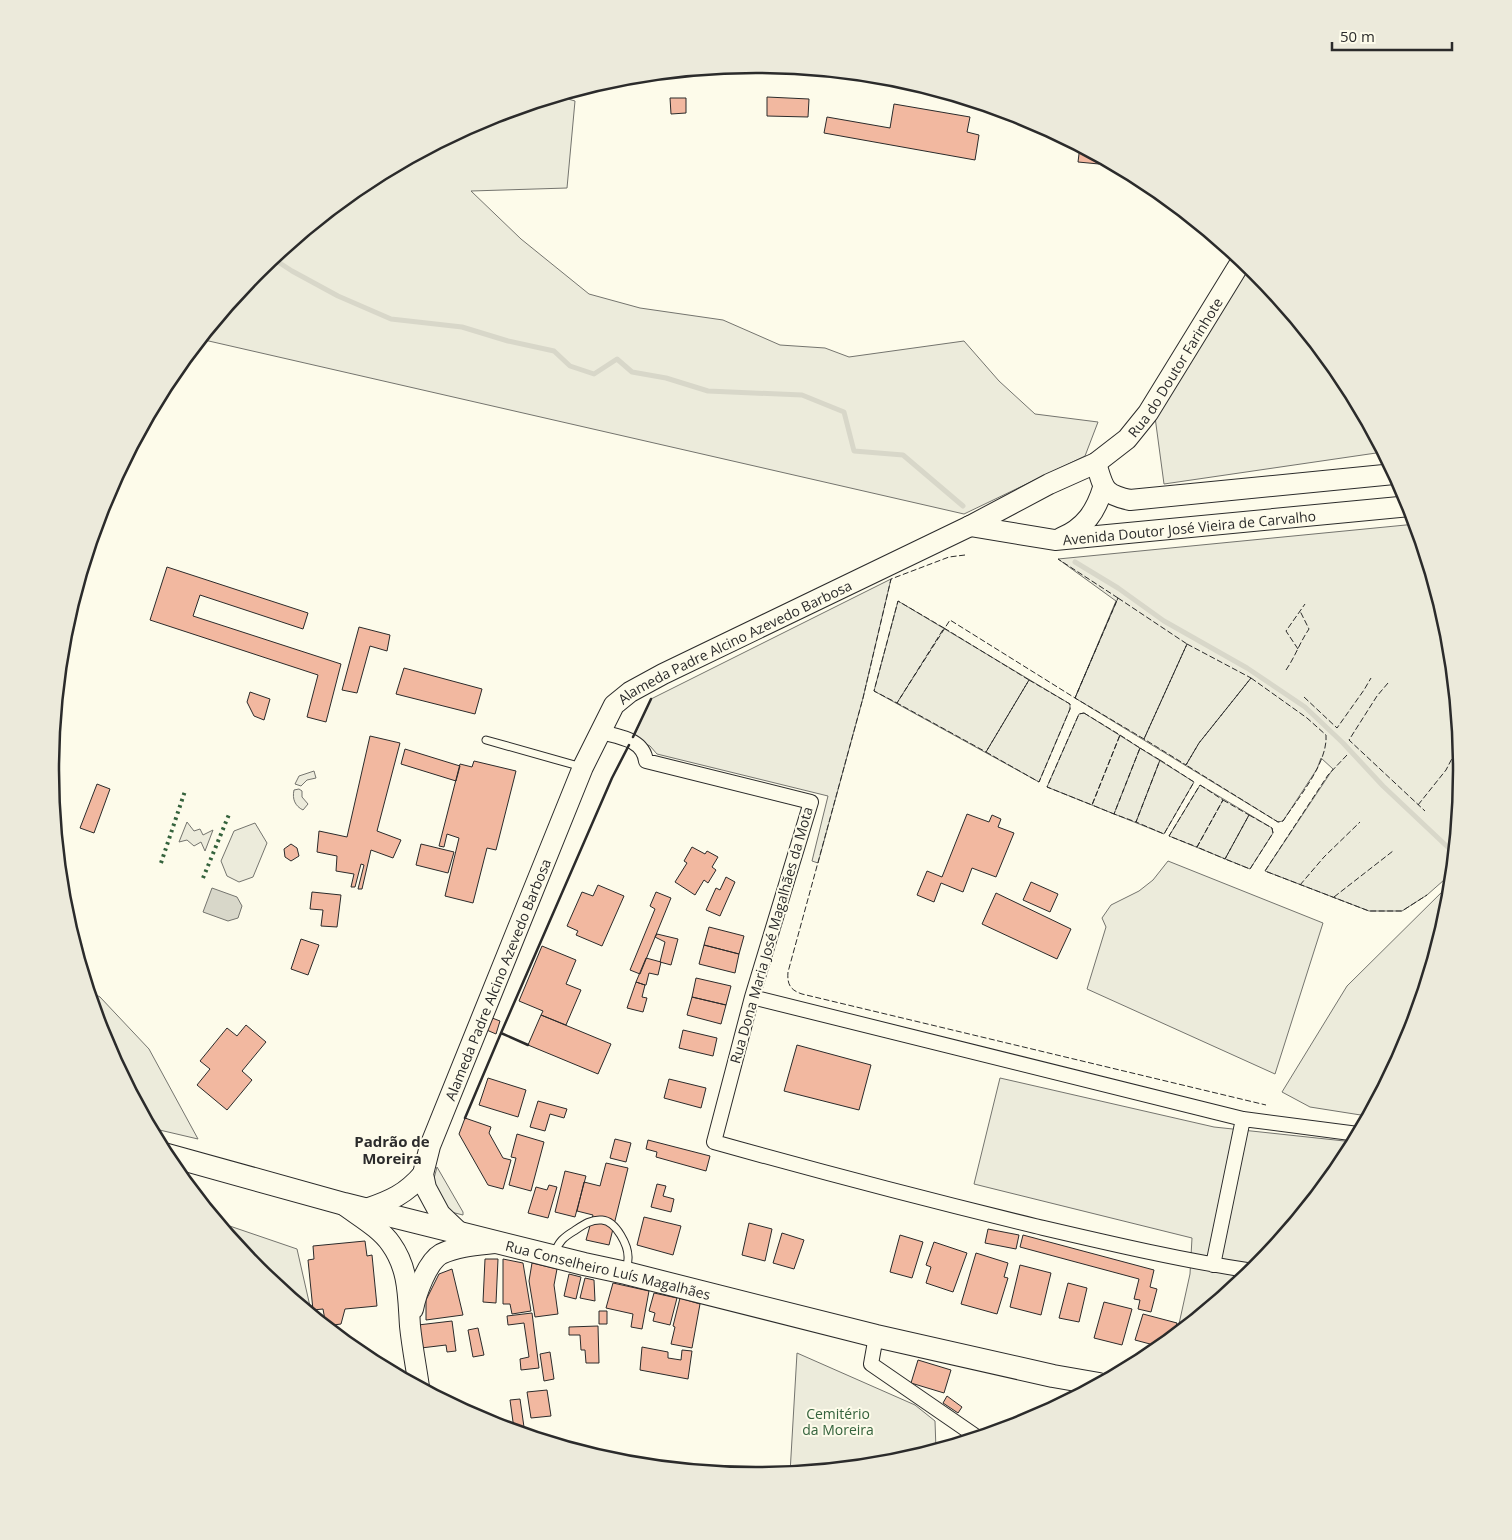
<svg xmlns="http://www.w3.org/2000/svg" width="1512" height="1540" font-family="'Open Sans',sans-serif">
	<style>
		.green { fill: #ecebdb; stroke: #74746e }
		.water { fill: #d8d7c9; stroke: #74746e }
		.lines { fill: none; stroke-linecap: round; stroke-linejoin: round }
		.stream { stroke: #d8d7c9; stroke-width: 5 }
		.building { fill: #f2b8a0; stroke: #2b2b2b }
		.lane-casing { stroke: #2b2b2b; stroke-width: 9 }
		.street-casing { stroke: #2b2b2b; stroke-width: 16 }
		.secondary-casing { stroke: #2b2b2b; stroke-width: 22 }
		.primary-casing { stroke: #2b2b2b; stroke-width: 24 }
		.lane { stroke: #fdfbea; stroke-width: 7 }
		.street { stroke: #fdfbea; stroke-width: 14 }
		.secondary { stroke: #fdfbea; stroke-width: 20 }
		.primary { stroke: #fdfbea; stroke-width: 22 }
		.hedge { stroke: #34623c; stroke-width: 4; stroke-dasharray: 2.5 4; stroke-linecap: butt }
		.fence { stroke: #2b2b2b; stroke-width: 1; stroke-dasharray: 6 2.5; stroke-linecap: butt }
		.wall { stroke: #2b2b2b; stroke-width: 2.5 }
		.labels { text-anchor: middle; dominant-baseline: central; stroke-width: 4; stroke-linejoin: round; paint-order: stroke }
		.street-label { font-size: 14px; fill: #2b2b2b; stroke: #fdfbea }
		.park-label { font-size: 14px; fill: #34623c; stroke: #fdfbea }
		.neighbourhood-label { font-size: 15px; font-weight: bold; fill: #2b2b2b; stroke: #fdfbea }
		.rim { fill: none; stroke: #2b2b2b; stroke-width: 2.5 }
	</style>
	<rect width="100%" height="100%" fill="#fdfbea"/>
	<path class="green" d="M 558,96 L 575,101 L 567,188 L 471,191 L 521,239 L 589,294 L 640,308 L 723,320 L 780,345 L 825,348 L 849,357 L 964,341 L 999,381 L 1035,414 L 1098,422 L 1085,456 L 964,514 L 200,339 L 257,271 L 364,183 L 486,118 Z
		M 1249,266 L 1255,271 L 1343,378 L 1383,452 L 1164,484 L 1155,417 Z
		M 1416,524 L 1448,633 L 1462,770 L 1448,908 L 1408,1040 L 1367,1116 L 1310,1107 L 1282,1092 L 1347,986 L 1449,885 L 1444,880 L 1427,895 L 1402,911 L 1369,911 L 1265,871 L 1333,769 L 1321,758 L 1317,769 L 1283,821 L 1278,822 L 1075,698 L 1116,601 L 1058,559 Z
		M 891,579 L 863,698 L 818,863 L 812,861 L 828,796 L 657,754 L 650,746 L 633,738 L 651,699 Z
		M 898,601 L 1070,704 L 1070,709 L 1039,782 L 874,691 Z
		M 1084,713 L 1194,782 L 1164,834 L 1047,787 L 1079,714 Z
		M 314,771 L 316,778 L 307,780 L 301,786 L 295,784 L 299,776 Z
		M 1200,785 L 1272,828 L 1273,833 L 1250,869 L 1169,836 Z
		M 299,789 L 302,791 L 302,797 L 308,804 L 303,810 C 295,806 292,799 294,790 Z
		M 187,822 L 194,831 L 200,829 L 203,835 L 213,830 L 205,851 L 201,842 L 194,846 L 187,840 L 179,842 Z
		M 255,823 L 267,843 L 253,877 L 239,882 L 227,876 L 221,861 L 234,831 Z
		M 1168,861 L 1323,923 L 1275,1074 L 1087,989 L 1106,927 L 1102,918 L 1111,905 L 1139,891 L 1153,880 Z
		M 89,991 L 100,997 L 149,1049 L 198,1139 L 151,1128 L 104,1040 Z
		M 1000,1078 L 1214,1127 L 1354,1142 L 1343,1162 L 1255,1269 L 1177,1333 L 1190,1274 L 1192,1238 L 974,1184 Z
		M 437,1167 L 463,1212 L 463,1215 L 443,1210 L 432,1186 Z
		M 218,1222 L 297,1249 L 312,1315 L 257,1269 Z
		M 797,1353 L 915,1405 L 935,1421 L 936,1450 L 893,1462 L 790,1473 Z"/>
	<path class="water" d="M 212,888 L 237,897 L 242,906 L 238,918 L 228,921 L 203,912 Z"/>
	<g class="lines">
		<path class="stream" d="M 272,258 L 292,271 L 338,296 L 391,319 L 462,327 L 508,341 L 554,351 L 570,366 L 594,374 L 617,359 L 632,372 L 666,378 L 708,391 L 802,395 L 844,412 L 854,451 L 903,455 L 963,506
			M 1075,562 L 1118,588 L 1164,621 L 1247,668 L 1305,707 L 1343,743 L 1383,786 L 1454,853"/>
	</g>
	<path class="building" d="M 767,97 L 809,99 L 808,117 L 767,116 Z
		M 670,98 L 686,98 L 686,113 L 671,114 Z
		M 894,104 L 970,117 L 967,132 L 979,135 L 975,160 L 824,133 L 827,117 L 890,128 Z
		M 1080,146 L 1100,157 L 1099,164 L 1078,162 Z
		M 167,567 L 308,613 L 303,629 L 200,595 L 193,616 L 341,664 L 326,722 L 307,717 L 318,675 L 150,620 Z
		M 359,627 L 390,635 L 387,651 L 370,646 L 357,693 L 342,690 Z
		M 404,668 L 482,689 L 475,714 L 396,694 Z
		M 250,692 L 270,699 L 264,720 L 254,716 L 247,702 Z
		M 370,736 L 400,743 L 377,831 L 401,840 L 393,858 L 371,850 L 362,889 L 358,889 L 364,865 L 361,864 L 355,887 L 351,887 L 354,874 L 336,871 L 337,856 L 317,852 L 319,831 L 347,837 Z
		M 405,749 L 460,766 L 456,781 L 401,764 Z
		M 474,761 L 516,771 L 496,850 L 487,848 L 473,903 L 445,896 L 459,838 L 447,834 L 444,847 L 439,846 L 460,764 L 472,767 Z
		M 97,784 L 110,789 L 94,833 L 80,828 Z
		M 967,814 L 989,822 L 992,815 L 1001,819 L 998,827 L 1014,833 L 996,877 L 972,868 L 963,892 L 941,883 L 934,902 L 917,895 L 927,871 L 942,877 Z
		M 291,844 L 297,848 L 299,856 L 291,861 L 285,857 L 284,849 Z
		M 421,844 L 454,852 L 448,873 L 416,865 Z
		M 692,847 L 705,854 L 707,851 L 718,857 L 712,867 L 716,870 L 708,883 L 704,880 L 695,895 L 675,882 L 687,863 L 684,861 Z
		M 726,877 L 735,882 L 720,916 L 706,910 L 716,888 L 720,890 Z
		M 1031,882 L 1058,894 L 1050,912 L 1023,900 Z
		M 598,885 L 624,896 L 602,946 L 576,935 L 578,931 L 567,926 L 582,892 L 593,896 Z
		M 312,892 L 341,895 L 337,927 L 321,926 L 323,910 L 310,909 Z
		M 656,892 L 671,898 L 640,974 L 630,970 L 655,909 L 650,906 Z
		M 996,893 L 1071,929 L 1057,959 L 982,924 Z
		M 709,927 L 744,936 L 739,954 L 704,945 Z
		M 657,934 L 678,939 L 671,965 L 660,962 L 665,942 L 655,937 Z
		M 301,939 L 319,945 L 308,975 L 291,969 Z
		M 704,945 L 739,954 L 735,973 L 699,964 Z
		M 542,946 L 576,960 L 566,984 L 581,990 L 566,1025 L 541,1015 L 543,1011 L 519,1001 Z
		M 646,958 L 661,962 L 658,975 L 649,973 L 646,985 L 645,985 L 636,982 Z
		M 696,978 L 731,986 L 726,1005 L 692,997 Z
		M 636,982 L 645,985 L 642,997 L 647,998 L 643,1012 L 627,1008 Z
		M 692,997 L 726,1005 L 721,1024 L 687,1015 Z
		M 541,1015 L 611,1044 L 598,1074 L 528,1045 Z
		M 487,1016 L 500,1021 L 496,1034 L 482,1028 Z
		M 246,1025 L 266,1042 L 242,1071 L 252,1080 L 227,1110 L 197,1085 L 210,1069 L 200,1061 L 227,1028 L 237,1036 Z
		M 683,1030 L 717,1038 L 713,1056 L 679,1048 Z
		M 797,1045 L 871,1065 L 859,1110 L 784,1091 Z
		M 488,1078 L 526,1090 L 518,1117 L 479,1105 Z
		M 669,1079 L 706,1088 L 701,1108 L 664,1098 Z
		M 538,1101 L 567,1109 L 564,1118 L 550,1114 L 545,1131 L 530,1127 Z
		M 465,1118 L 491,1127 L 489,1133 L 503,1158 L 511,1160 L 503,1189 L 488,1185 L 459,1134 Z
		M 517,1134 L 544,1142 L 531,1191 L 509,1185 L 516,1158 L 511,1157 Z
		M 615,1139 L 631,1143 L 626,1162 L 610,1158 Z
		M 648,1140 L 710,1156 L 706,1171 L 656,1157 L 657,1152 L 646,1149 Z
		M 606,1163 L 628,1168 L 609,1245 L 586,1240 L 593,1215 L 577,1211 L 584,1182 L 600,1186 Z
		M 565,1171 L 586,1176 L 575,1217 L 555,1212 Z
		M 657,1184 L 666,1186 L 663,1196 L 674,1199 L 671,1212 L 651,1207 Z
		M 549,1185 L 557,1187 L 548,1218 L 528,1213 L 536,1187 L 547,1190 Z
		M 644,1217 L 681,1226 L 673,1255 L 637,1245 Z
		M 749,1223 L 772,1229 L 765,1261 L 742,1255 Z
		M 988,1229 L 1019,1235 L 1016,1249 L 985,1243 Z
		M 782,1233 L 804,1240 L 794,1269 L 773,1263 Z
		M 900,1235 L 923,1242 L 912,1278 L 890,1272 Z
		M 1023,1235 L 1154,1270 L 1150,1287 L 1157,1289 L 1151,1312 L 1138,1309 L 1140,1300 L 1134,1299 L 1139,1279 L 1020,1247 Z
		M 365,1241 L 367,1256 L 372,1255 L 377,1306 L 345,1309 L 341,1324 L 326,1326 L 323,1309 L 313,1310 L 308,1260 L 314,1259 L 313,1246 Z
		M 934,1242 L 967,1253 L 953,1292 L 926,1283 L 931,1267 L 926,1265 Z
		M 976,1253 L 1008,1263 L 1004,1277 L 1008,1278 L 997,1314 L 961,1304 Z
		M 485,1259 L 498,1259 L 496,1303 L 483,1302 Z
		M 503,1259 L 523,1263 L 531,1311 L 512,1314 L 510,1304 L 503,1304 Z
		M 532,1263 L 557,1269 L 554,1285 L 558,1314 L 535,1317 L 529,1281 Z
		M 1020,1265 L 1051,1273 L 1041,1315 L 1010,1307 Z
		M 452,1269 L 463,1315 L 426,1320 L 426,1300 L 439,1274 Z
		M 569,1274 L 581,1277 L 576,1299 L 564,1296 Z
		M 585,1278 L 594,1280 L 595,1301 L 580,1298 Z
		M 613,1283 L 649,1291 L 642,1329 L 631,1327 L 633,1314 L 606,1308 Z
		M 1068,1283 L 1087,1288 L 1079,1322 L 1059,1318 Z
		M 654,1293 L 677,1298 L 670,1325 L 653,1321 L 655,1313 L 649,1311 Z
		M 680,1298 L 700,1304 L 692,1348 L 671,1344 L 675,1327 L 673,1326 Z
		M 1104,1302 L 1132,1309 L 1122,1345 L 1094,1338 Z
		M 599,1311 L 607,1311 L 607,1324 L 599,1324 Z
		M 532,1313 L 539,1368 L 521,1370 L 520,1359 L 529,1357 L 524,1323 L 508,1325 L 507,1316 Z
		M 1143,1314 L 1177,1323 L 1174,1336 L 1155,1352 L 1148,1350 L 1150,1344 L 1135,1340 Z
		M 452,1321 L 456,1351 L 447,1352 L 446,1345 L 421,1348 L 418,1325 Z
		M 598,1326 L 599,1363 L 586,1363 L 585,1350 L 581,1350 L 580,1335 L 569,1335 L 569,1327 Z
		M 478,1328 L 484,1355 L 473,1357 L 468,1330 Z
		M 642,1347 L 668,1352 L 668,1358 L 681,1360 L 682,1350 L 692,1351 L 688,1379 L 640,1370 Z
		M 550,1352 L 554,1379 L 544,1381 L 540,1354 Z
		M 918,1360 L 951,1370 L 944,1393 L 911,1383 Z
		M 547,1390 L 551,1416 L 531,1418 L 527,1392 Z
		M 947,1396 L 962,1407 L 958,1413 L 943,1403 Z
		M 520,1399 L 524,1427 L 514,1429 L 510,1400 Z"/>
	<g class="lines">
		<defs>
			<path id="lane" d="M 486,740 L 582,767
				M 555,1253 C 558,1242 564,1237 574,1231 C 583,1225 591,1219 602,1220 C 616,1221 629,1246 628,1259 C 628,1263 627,1267 626,1270"/>
			<path id="street" d="M 601,732 C 619,737 643,739 646,761 L 811,802 L 752,997 L 714,1142 C 821,1172 928,1200 1035,1226 C 1108,1243 1180,1260 1253,1271
				M 752,997 L 1243,1119 L 1358,1134
				M 1213,1265 L 1243,1119
				M 876,1336 L 871,1364 L 977,1437"/>
			<g id="secondary">
				<path d="M 1096,463 C 1104,489 1103,494 1130,500 L 1394,474"/>
				<path id="s1" d="M 970,526 L 1055,540 L 1410,506"/>
				<path d="M 1061,538 C 1085,528 1096,511 1103,488"/>
				<path d="M 344,1205 C 360,1217 380,1228 391,1244 C 409,1269 408,1297 410,1326 C 412,1346 416,1366 419,1387"/>
				<path d="M 366,1209 C 390,1201 406,1194 423,1174"/>
				<path id="s2" d="M 460,1233 L 440,1214 L 426,1188 L 423,1174 L 430,1146 L 583,767 L 614,705 L 630,692 L 663,674 L 970,526 L 1049,484 L 1096,463 L 1127,439 L 1148,413 L 1242,260"/>
				<path d="M 413,1309 C 416,1294 427,1262 441,1254 C 458,1246 477,1245 495,1243"/>
			</g>
			<g id="primary">
				<path id="s3" d="M 164,1154 L 344,1204 L 584,1264 L 626,1273 L 876,1336 L 1053,1376 L 1099,1384"/>
			</g>
		</defs>
		<use href="#lane" class="lane-casing"/>
		<use href="#street" class="street-casing"/>
		<use href="#secondary" class="secondary-casing"/>
		<use href="#primary" class="primary-casing"/>
		<use href="#lane" class="lane"/>
		<use href="#street" class="street"/>
		<use href="#secondary" class="secondary"/>
		<use href="#primary" class="primary"/>
		<path class="hedge" d="M 161,863 L 185,791
			M 203,878 L 230,812"/>
		<path class="fence" d="M 965,555 L 949,557 L 891,579 L 863,698 L 788,972 C 787,984 790,990 802,994 L 1266,1105
			M 1118,598 L 1187,644 L 1144,739 L 1075,698 Z
			M 944,628 L 898,601 L 874,691 L 897,703 L 950,620 L 1075,698 L 1118,598 L 1058,559
			M 944,628 L 1029,680 L 986,752 L 897,703 Z
			M 1187,644 L 1251,678 L 1199,743 L 1186,765 L 1144,739 Z
			M 1298,649 L 1286,631 L 1305,604
			M 1286,670 C 1295,657 1300,642 1309,629 L 1300,611
			M 1251,678 L 1307,718 L 1326,735 C 1328,763 1298,798 1283,821 L 1278,822 L 1186,765 L 1199,743 Z
			M 1029,680 L 1070,704 L 1070,709 L 1039,782 L 986,752 Z
			M 1388,683 L 1377,696 L 1349,740 L 1425,811
			M 1304,697 L 1337,728 L 1364,690 L 1371,678
			M 1084,713 L 1120,735 L 1092,805 L 1047,787 L 1079,714 Z
			M 1120,735 L 1140,748 L 1114,814 L 1092,805 Z
			M 1140,748 L 1160,760 L 1136,822 L 1114,814 Z
			M 1347,755 L 1328,775 L 1265,871 L 1369,911 L 1402,911 L 1427,895
			M 1160,760 L 1194,782 L 1164,834 L 1136,822 Z
			M 1200,785 L 1223,800 L 1197,847 L 1169,836 Z
			M 1223,800 L 1249,815 L 1225,859 L 1197,847 Z
			M 1418,805 L 1446,770 L 1459,745
			M 1249,815 L 1272,828 L 1273,833 L 1250,869 L 1225,859 Z
			M 1300,885 L 1324,857 L 1360,822
			M 1334,897 L 1393,851"/>
		<path class="wall" d="M 633,737 L 651,699
			M 528,1045 L 501,1033 L 612,778 L 629,745
			M 465,1118 L 501,1033"/>
	</g>
	<g class="labels">
		<g class="street-label">
			<text stroke="none"><textPath href="#s2" startOffset="1244">Rua do Doutor Farinhote</textPath></text>
			<text stroke="none"><textPath href="#s1" startOffset="221">Avenida Doutor José Vieira de Carvalho</textPath></text>
			<text stroke="none"><textPath href="#s2" startOffset="715">Alameda Padre Alcino Azevedo Barbosa</textPath></text>
			<text transform="translate(771 935) rotate(-74)">Rua Dona Maria José Magalhães da Mota</text>
			<text stroke="none"><textPath href="#s2" startOffset="280">Alameda Padre Alcino Azevedo Barbosa</textPath></text>
			<text stroke="none"><textPath href="#s3" startOffset="459">Rua Conselheiro Luís Magalhães</textPath></text>
		</g>
		<g class="park-label">
			<text x="838" y="1413">Cemitério<tspan x="838" dy="16">da Moreira</tspan></text>
		</g>
		<g class="neighbourhood-label">
			<text x="392" y="1141">Padrão de<tspan x="392" dy="17">Moreira</tspan></text>
		</g>
	</g>
	<path d="M0 0H1512V1540H0ZM59 770a697 697 0 1 1 1394 0a697 697 0 1 1-1394 0Z" fill="#eceadb" fill-rule="evenodd"/>
	<path class="rim" d="M59 770a697 697 0 1 1 1394 0a697 697 0 1 1-1394 0Z"/>
	<path d="M1332 42v8h120v-8" fill="none" stroke="#2b2b2b" stroke-width="2.5"/>
	<text x="1340" y="42" font-size="15" fill="#2b2b2b" stroke="#fdfbea" stroke-width="4" paint-order="stroke">50 m</text>
</svg>
